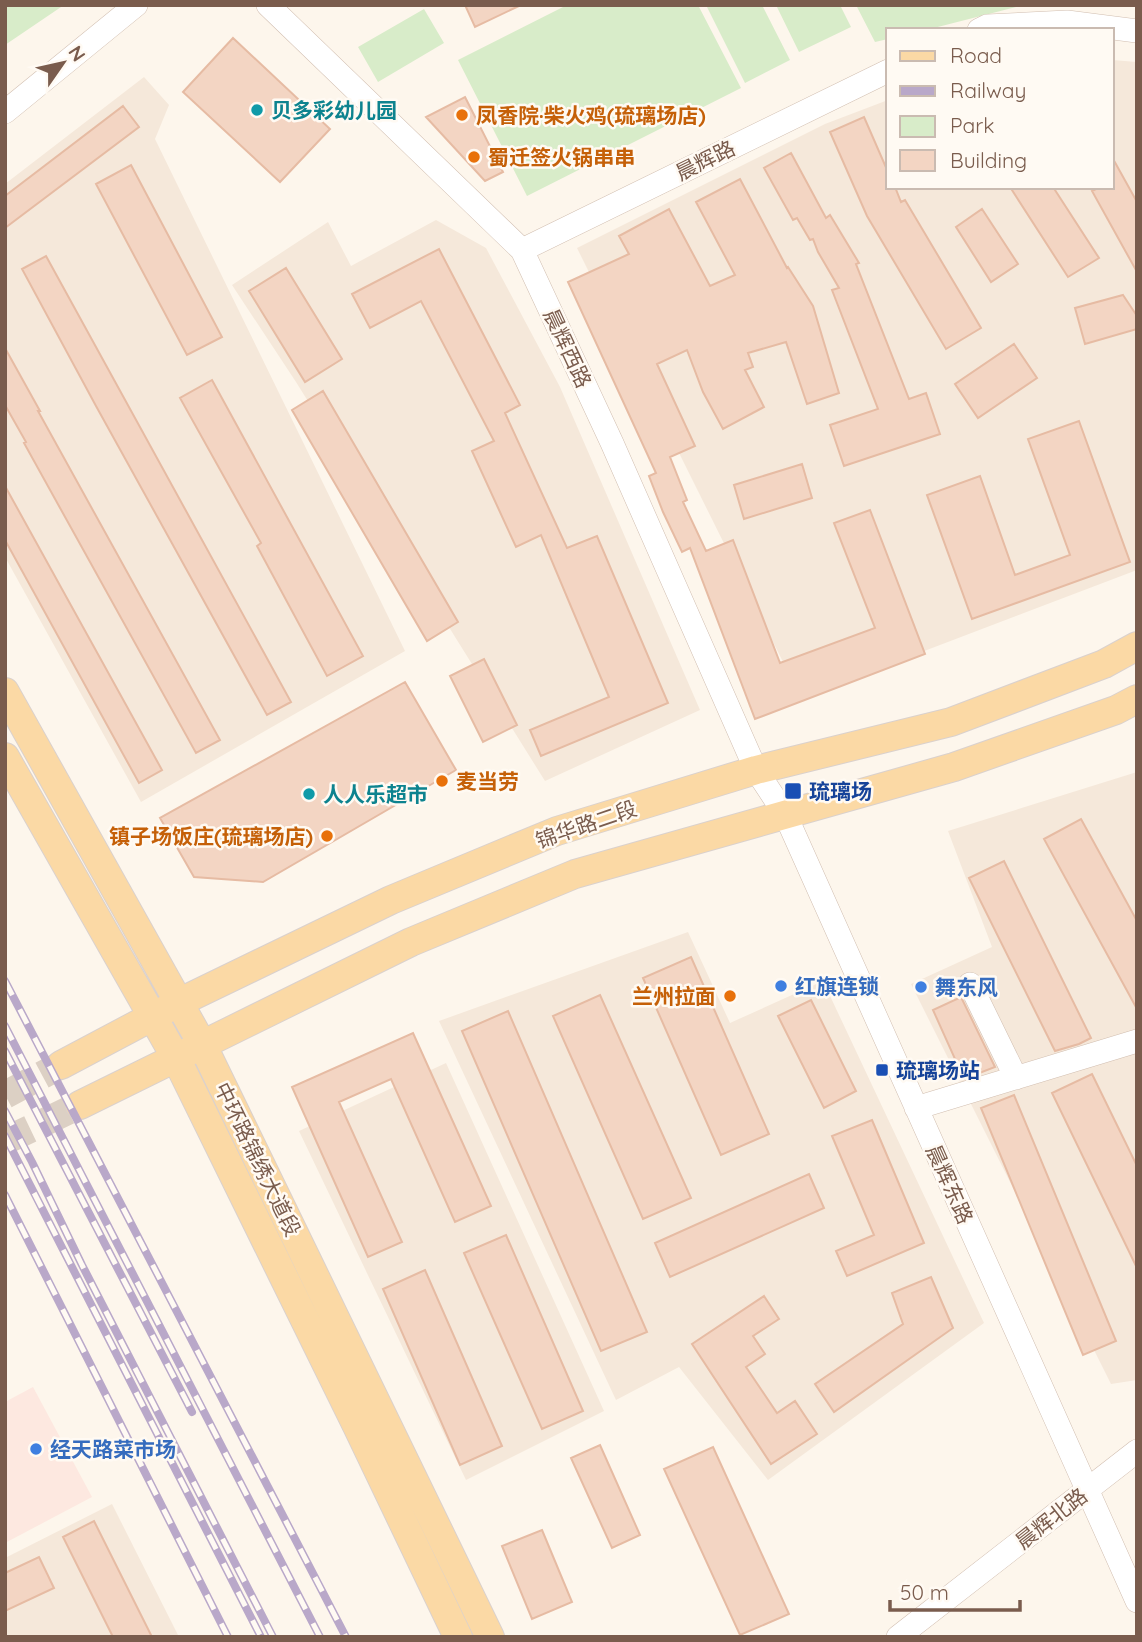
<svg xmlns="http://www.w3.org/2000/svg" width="1142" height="1642" font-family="Quicksand,'Noto Sans SC',sans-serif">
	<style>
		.residential { fill: #f5e8da }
		.commercial { fill: #fde8e0 }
		.green { fill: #d8ecc9 }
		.building { fill: #f3d5c3; stroke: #e6bba3; stroke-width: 2 }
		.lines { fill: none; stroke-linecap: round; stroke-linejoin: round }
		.major-tunnel { stroke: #dcd0c4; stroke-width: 28; stroke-dasharray: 28 14; stroke-linecap: butt }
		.minor-casing { stroke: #d1beb0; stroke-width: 24 }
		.major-casing { stroke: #dad1cd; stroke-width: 30 }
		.minor { stroke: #fff; stroke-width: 23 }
		.major { stroke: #fbd9a5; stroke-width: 28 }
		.rail-casing { stroke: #b9a8c9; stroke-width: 8 }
		.rail { stroke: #fffaf3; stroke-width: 5; stroke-dasharray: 16; stroke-linecap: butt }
		.culture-dot { fill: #0f9aa8; stroke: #fffaf3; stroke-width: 2.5 }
		.food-dot { fill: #e8710a; stroke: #fffaf3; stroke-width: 2.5 }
		.transit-dot { fill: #1a4fb4; stroke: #fffaf3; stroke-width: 2.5 }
		.shop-dot { fill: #3f7fe0; stroke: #fffaf3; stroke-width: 2.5 }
		.labels { text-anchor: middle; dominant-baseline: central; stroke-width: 5; stroke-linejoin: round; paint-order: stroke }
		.culture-label { font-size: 21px; font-weight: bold; fill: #0d838f; stroke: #fffaf3; text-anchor: start }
		.food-label { font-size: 21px; font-weight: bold; fill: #c56008; stroke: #fffaf3; text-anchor: start }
		.street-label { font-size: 21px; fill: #7a5c4d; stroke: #fffaf3 }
		.transit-label { font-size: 21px; font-weight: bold; fill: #164399; stroke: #fffaf3; text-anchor: start }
		.shop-label { font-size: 21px; font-weight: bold; fill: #366cbe; stroke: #fffaf3; text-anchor: start }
	</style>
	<rect width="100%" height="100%" fill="#fdf6ec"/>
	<path class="residential" d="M 1112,60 L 1137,62 L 1137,570 L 801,698 L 577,248 L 825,124 L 888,100 L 888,187 L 1112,187 Z
		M 144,77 L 169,105 L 155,139 L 405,651 L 141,802 L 5,557 L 5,184 Z
		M 436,220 L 486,248 L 560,387 L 700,710 L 545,781 L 296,382 L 232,285 L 328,222 L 351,266 Z
		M 1137,772 L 1137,1380 L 1111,1384 L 911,984 L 992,947 L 948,831 Z
		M 688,932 L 730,1023 L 823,981 L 984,1323 L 768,1480 L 679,1367 L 616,1400 L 439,1021 Z
		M 446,1063 L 604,1411 L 466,1480 L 299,1131 Z
		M 112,1504 L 179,1637 L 5,1637 L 5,1558 Z"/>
	<path class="commercial" d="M 33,1387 L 92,1497 L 5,1543 L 5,1402 Z"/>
	<path class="green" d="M 5,5 L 64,5 L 5,45 Z
		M 567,5 L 698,5 L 741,88 L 527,196 L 458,60 Z
		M 706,5 L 762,5 L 790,60 L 745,83 Z
		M 776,5 L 840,5 L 851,27 L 799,52 Z
		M 856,5 L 1024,5 L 926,30 L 888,30 L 888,39 L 875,42 Z
		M 424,9 L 444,43 L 378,82 L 358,47 Z"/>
	<path class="building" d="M 465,5 L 521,5 L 475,27 Z
		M 233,38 L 330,129 L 280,182 L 183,92 Z
		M 465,97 L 503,172 L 485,181 L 426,117 Z
		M 123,106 L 139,127 L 5,228 L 5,196 Z
		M 864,117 L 888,172 L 888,187 L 895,187 L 901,202 L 905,200 L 981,328 L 946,349 L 867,216 L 830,132 Z
		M 791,153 L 826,218 L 830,215 L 859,263 L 856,264 L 909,399 L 926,393 L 940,434 L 844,466 L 830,425 L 878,409 L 832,290 L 839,288 L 818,252 L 813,239 L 810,240 L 797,218 L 793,220 L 764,168 Z
		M 1112,157 L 1137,202 L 1137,272 L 1092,191 L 1100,187 L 1112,187 Z
		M 131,165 L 222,337 L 187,355 L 96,184 Z
		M 740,179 L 787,268 L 788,267 L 813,306 L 839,393 L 807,404 L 786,342 L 748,353 L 753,367 L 745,370 L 764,407 L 723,429 L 703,392 L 687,350 L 657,364 L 695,446 L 670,457 L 687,500 L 683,502 L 706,551 L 733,540 L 780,663 L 875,628 L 834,523 L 870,510 L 925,654 L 755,719 L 690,548 L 682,552 L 663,512 L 649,476 L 656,473 L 568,282 L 629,254 L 619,236 L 669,209 L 710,286 L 735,275 L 696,202 Z
		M 1010,187 L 1053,187 L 1099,258 L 1068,277 Z
		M 982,209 L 1018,264 L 991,282 L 956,227 Z
		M 439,249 L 520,405 L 505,413 L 567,548 L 597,536 L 668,703 L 541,756 L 530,730 L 609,697 L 541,535 L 516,547 L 472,451 L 494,441 L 421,301 L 370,328 L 352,294 Z
		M 46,256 L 291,702 L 267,715 L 96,406 L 22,269 Z
		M 286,268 L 342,359 L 305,382 L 249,291 Z
		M 1123,295 L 1137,316 L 1137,329 L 1085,344 L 1075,308 Z
		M 1014,344 L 1037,378 L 978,418 L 955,384 Z
		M 5,348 L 40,411 L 38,411 L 220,740 L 196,753 L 24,443 L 26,442 L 5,405 Z
		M 212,380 L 363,656 L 327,676 L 257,546 L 261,543 L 180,398 Z
		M 323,391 L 458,622 L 427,641 L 292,410 Z
		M 1079,421 L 1130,562 L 972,619 L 927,495 L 980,476 L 1015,575 L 1070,555 L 1028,439 Z
		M 802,464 L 812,498 L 744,519 L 734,485 Z
		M 5,486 L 162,770 L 139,783 L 5,540 Z
		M 484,659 L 517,725 L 483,742 L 450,676 Z
		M 405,682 L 456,770 L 263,882 L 194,877 L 160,818 Z
		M 1081,819 L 1137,921 L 1137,1009 L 1044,839 Z
		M 1004,861 L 1091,1038 L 1079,1044 L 1055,1051 L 969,878 Z
		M 691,957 L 769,1134 L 721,1155 L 643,978 Z
		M 600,995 L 691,1198 L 643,1219 L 553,1016 Z
		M 961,997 L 995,1067 L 964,1079 L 933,1010 Z
		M 811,1000 L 856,1091 L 824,1108 L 778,1016 Z
		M 508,1011 L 647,1332 L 601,1351 L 462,1031 Z
		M 413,1033 L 491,1206 L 455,1222 L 391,1079 L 339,1102 L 402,1242 L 368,1257 L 292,1087 Z
		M 1092,1074 L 1137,1166 L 1137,1268 L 1052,1093 Z
		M 1014,1095 L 1116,1341 L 1083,1355 L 981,1108 Z
		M 872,1120 L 924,1243 L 847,1276 L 836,1251 L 874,1235 L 832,1136 Z
		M 809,1174 L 824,1208 L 670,1277 L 655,1243 Z
		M 506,1235 L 583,1411 L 542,1429 L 464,1253 Z
		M 425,1270 L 502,1446 L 460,1465 L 383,1289 Z
		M 931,1277 L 953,1328 L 834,1412 L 815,1384 L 903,1324 L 892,1293 Z
		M 764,1296 L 779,1319 L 753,1336 L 765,1354 L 746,1367 L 777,1413 L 795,1401 L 817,1434 L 771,1464 L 692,1344 Z
		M 600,1445 L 640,1535 L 612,1548 L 571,1458 Z
		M 713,1447 L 789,1614 L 740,1635 L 664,1469 Z
		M 94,1521 L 152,1637 L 113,1637 L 63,1537 Z
		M 542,1530 L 572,1602 L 532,1619 L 502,1546 Z
		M 39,1557 L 54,1588 L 5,1611 L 5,1573 Z"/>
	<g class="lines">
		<path class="major-tunnel" d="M 5,1095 L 61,1065
			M 5,1141 L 80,1105"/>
		<defs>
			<path id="minor" d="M 268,5 L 522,250 L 612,443 L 756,770 L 785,814 L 1137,1601
				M 979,30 L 987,26 L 1067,22 L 1137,31
				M 5,112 L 136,5
				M 522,250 L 888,71
				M 970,984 L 1016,1078
				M 916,1108 L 1137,1041
				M 898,1637 L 1137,1451"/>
			<path id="major" d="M 5,692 L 202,1044 L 490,1637
				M 5,757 L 176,1058 L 357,1426 L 458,1637
				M 61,1065 L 178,1003 L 391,900 L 557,831 L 756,770 L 951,722 L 1104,664 L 1137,646
				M 80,1105 L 411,942 L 575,874 L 954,767 L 1116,710 L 1137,699"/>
		</defs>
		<use href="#minor" class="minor-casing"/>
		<use href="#major" class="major-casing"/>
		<use href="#minor" class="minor"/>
		<use href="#major" class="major"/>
		<defs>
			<path id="rail" d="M 5,981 L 346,1637
				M 5,1026 L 320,1637
				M 5,1051 L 192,1412
				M 5,1111 L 32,1162 L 82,1265 L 273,1637
				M 5,1136 L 261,1637
				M 5,1195 L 228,1637"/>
		</defs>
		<use href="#rail" class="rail-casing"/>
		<use href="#rail" class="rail"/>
	</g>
	<g class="culture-dot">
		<circle cx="257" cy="110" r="7"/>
		<circle cx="309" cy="794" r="7"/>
	</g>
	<g class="food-dot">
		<circle cx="462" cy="115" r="7"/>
		<circle cx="474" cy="157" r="7"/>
		<circle cx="442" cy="781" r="7"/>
		<circle cx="327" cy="836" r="7"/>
		<circle cx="730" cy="996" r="7"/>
	</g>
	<g class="transit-dot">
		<rect x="784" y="782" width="18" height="18" rx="3.5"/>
		<rect x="875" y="1063" width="14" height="14" rx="3.5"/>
	</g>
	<g class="shop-dot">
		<circle cx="781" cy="986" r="7"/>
		<circle cx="921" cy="987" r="7"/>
		<circle cx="36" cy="1449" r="7"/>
	</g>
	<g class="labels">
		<g class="culture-label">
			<text x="271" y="110">贝多彩幼儿园</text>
			<text x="323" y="794">人人乐超市</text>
		</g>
		<g class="food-label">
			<text x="476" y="115">凤香院·柴火鸡(琉璃场店)</text>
			<text x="488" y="157">蜀迁签火锅串串</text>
			<text x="456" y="781">麦当劳</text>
			<text x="313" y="836" text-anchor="end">镇子场饭庄(琉璃场店)</text>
			<text x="716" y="996" text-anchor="end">兰州拉面</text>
		</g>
		<g class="street-label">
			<text transform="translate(705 160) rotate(-26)">晨辉路</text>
			<text transform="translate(568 348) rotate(65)">晨辉西路</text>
			<text transform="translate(586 824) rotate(-19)">锦华路二段</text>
			<text transform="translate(258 1159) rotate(64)">中环路锦绣大道段</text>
			<text transform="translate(950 1184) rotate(66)">晨辉东路</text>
			<text transform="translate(1051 1518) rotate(-38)">晨辉北路</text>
		</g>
		<g class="transit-label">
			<text x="809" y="791">琉璃场</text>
			<text x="896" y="1070">琉璃场站</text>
		</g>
		<g class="shop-label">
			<text x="795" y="986">红旗连锁</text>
			<text x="935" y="987">舞东风</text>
			<text x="50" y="1449">经天路菜市场</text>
		</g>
	</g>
	<rect width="1142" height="1642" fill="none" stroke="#7a5c4d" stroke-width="14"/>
	<rect x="886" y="28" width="228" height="161" fill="#fffaf3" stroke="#cabbb1" stroke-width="2"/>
	<rect x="900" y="51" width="35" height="10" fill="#fbd9a5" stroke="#cabbb1" stroke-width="2"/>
	<text x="950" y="63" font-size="21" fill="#7a5c4d">Road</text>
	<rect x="900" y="86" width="35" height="10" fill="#b9a8c9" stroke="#cabbb1" stroke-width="2"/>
	<text x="950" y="98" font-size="21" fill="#7a5c4d">Railway</text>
	<rect x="900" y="116" width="35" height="21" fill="#d8ecc9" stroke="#cabbb1" stroke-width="2"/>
	<text x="950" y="133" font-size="21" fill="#7a5c4d">Park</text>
	<rect x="900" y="150" width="35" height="21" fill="#f3d5c3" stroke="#cabbb1" stroke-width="2"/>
	<text x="950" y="168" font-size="21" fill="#7a5c4d">Building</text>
	<g transform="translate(63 63) rotate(56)" stroke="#fffaf3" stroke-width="5" paint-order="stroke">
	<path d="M0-5L12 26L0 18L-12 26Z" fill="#7a5c4d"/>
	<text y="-10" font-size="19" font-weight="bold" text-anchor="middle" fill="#7a5c4d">N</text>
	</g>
	<path d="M890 1600v10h130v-10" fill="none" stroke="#7a5c4d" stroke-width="3.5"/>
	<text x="900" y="1600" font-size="21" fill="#7a5c4d" stroke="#fffaf3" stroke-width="5" paint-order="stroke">50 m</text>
</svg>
